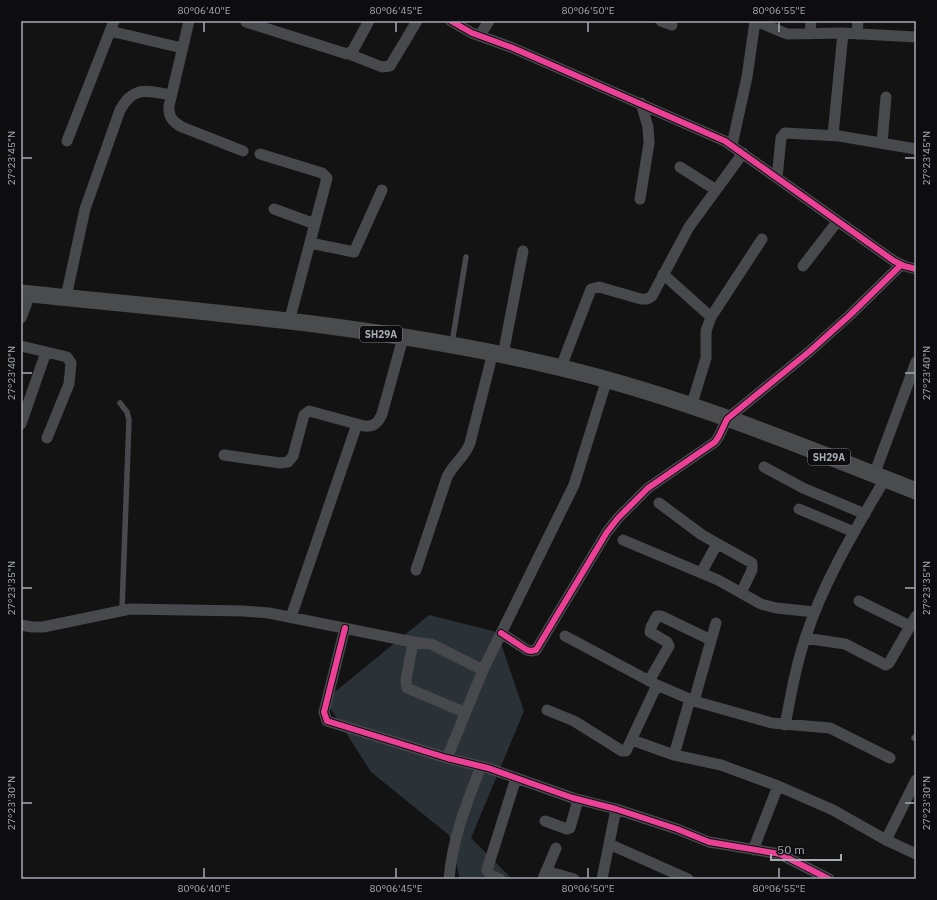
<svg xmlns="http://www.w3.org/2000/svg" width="937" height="900" font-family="'IBM Plex Sans',sans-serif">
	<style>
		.water { fill: #2b3237 }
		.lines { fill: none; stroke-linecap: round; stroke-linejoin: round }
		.lane { stroke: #47494c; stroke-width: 5.5 }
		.street { stroke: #47494c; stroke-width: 11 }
		.primary { stroke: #4a4b4d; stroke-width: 17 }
		.cycleway-casing { stroke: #0d0d0f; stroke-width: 8 }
		.cycleway { stroke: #ea4096; stroke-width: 6 }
		.ticks { fill: none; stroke: #a5aab3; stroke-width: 1.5 }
		.labels { text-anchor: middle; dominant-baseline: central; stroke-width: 3; stroke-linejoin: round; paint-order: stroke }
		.shield { fill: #0d0d0f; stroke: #777b82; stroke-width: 1 }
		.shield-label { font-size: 10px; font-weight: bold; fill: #a5aab3 }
		.neatline { fill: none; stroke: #a5aab3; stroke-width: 1.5 }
		.ticks-label { font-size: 10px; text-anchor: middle; fill: #a5aab3 }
	</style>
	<rect width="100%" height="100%" fill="#131313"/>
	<path class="water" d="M 429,615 L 497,632 L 524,711 L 471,838 L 512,879 L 460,879 L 449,835 L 371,772 L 325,700 Z"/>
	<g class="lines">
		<path class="lane" d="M 452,343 L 466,257
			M 120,403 L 127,412 L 129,420 L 122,610
			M 914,738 L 916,736"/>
		<path class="street" d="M 189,21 L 169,106 C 168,117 173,122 182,127 L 243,151
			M 451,21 L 472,33 L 513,48 L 725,141 L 894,261 L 904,266 L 916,269
			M 661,21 L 672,25
			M 756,21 L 787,34 L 843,33 L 916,37
			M 246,22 L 347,54 L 353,50 L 369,21
			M 110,31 L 182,48
			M 810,34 L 811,21
			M 857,34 L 858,21
			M 480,35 L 489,21
			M 349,54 L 382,67 L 390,66 L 417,21
			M 833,135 L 843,33
			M 67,141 L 114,21
			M 882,143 L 886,97
			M 732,145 L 747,77 L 755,21
			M 260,154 L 322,173 L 327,178 L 289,322
			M 680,167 L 716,190
			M 777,178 L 781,138 L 785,133 L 839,136 L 916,149
			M 640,199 L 649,143 L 648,127 L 641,103
			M 274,209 L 315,224
			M 310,243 L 354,252 L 382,190
			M 803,266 L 837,222
			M 663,274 L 711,317
			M 66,297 L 85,209 L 120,110 C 134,85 147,91 171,95
			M 21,318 L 30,294
			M 21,346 L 67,357 L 71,363 L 69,384 L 47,438
			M 503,355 L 523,251
			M 561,367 L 591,289 L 599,287 L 641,299 L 647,299 L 652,296 L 689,227 L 743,153
			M 691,407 L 706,358 L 706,331 L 711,317 L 762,239
			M 21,424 L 46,352
			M 224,455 L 280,463 L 288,462 L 293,456 L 304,415 L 309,411 L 364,426 C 374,427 378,423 382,414 L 403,338
			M 764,467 L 803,488 L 865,514
			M 874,475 L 916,362
			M 659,503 L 702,535 L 752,563 L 752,570 L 741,593
			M 799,509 L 854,532
			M 623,540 L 718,580 L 761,604 L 776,608 L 815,612
			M 416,570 L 447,477 C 453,464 465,457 470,443 L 493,352
			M 701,573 L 717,544
			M 859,601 L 910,626
			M 291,617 L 357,424
			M 21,625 L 32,627 L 43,627 L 130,609 L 243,611 L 269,613 L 413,642 L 431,644 L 483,670
			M 345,628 L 324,712 L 327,721 L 447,758 L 488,768 L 573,798 L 616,809 L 677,829 L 709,842 L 780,854 L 829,879
			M 501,633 L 527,650 L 531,651 L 536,650 L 607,532 L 618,518 L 648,488 L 715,442 L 719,436 L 727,419 L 810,351 L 850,315 L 901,265
			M 565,636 L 657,685 L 694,701 L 772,723 L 830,728 L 890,758
			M 805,638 L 845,644 L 886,665 L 889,663 L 916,616
			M 413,642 L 406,680 L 407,688 L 464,712
			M 649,681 L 669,646 L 667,642 L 650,632 L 651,627 L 657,616 L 661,616 L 711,640
			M 694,701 L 716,623
			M 547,710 L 574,721 L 622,751 L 626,751 L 657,685
			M 785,725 C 791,696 795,667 805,639 C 823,582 855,530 885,479
			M 632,740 L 674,755 L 721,765 L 778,786 L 833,810 L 886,840 L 916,854
			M 674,755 L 690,699
			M 447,758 L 483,670 L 574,485 L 607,379
			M 545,821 L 567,829 L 570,828 L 578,800
			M 886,840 L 916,780
			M 609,844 L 688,879
			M 753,850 L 778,786
			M 546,871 L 574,879
			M 449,879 C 452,840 467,802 481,766
			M 500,879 L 490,875 L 487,870 L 516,778
			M 543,879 L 556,848
			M 602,879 L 616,809"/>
		<path class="primary" d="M 21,293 C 202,312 385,325 562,368 C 683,397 800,445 916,491"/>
		<defs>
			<path id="cycleway" d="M 451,21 L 472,33 L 513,48 L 725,141 L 894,261 L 904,266 L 916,269
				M 345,628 L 324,712 L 327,721 L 447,758 L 488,768 L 573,798 L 616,809 L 677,829 L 709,842 L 780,854 L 829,879
				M 501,633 L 527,650 L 531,651 L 536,650 L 607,532 L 618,518 L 648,488 L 715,442 L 719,436 L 727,419 L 810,351 L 850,315 L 901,265"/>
		</defs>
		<use href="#cycleway" class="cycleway-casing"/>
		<use href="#cycleway" class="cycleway"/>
	</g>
	<path class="ticks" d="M 204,22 L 204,32M 396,22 L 396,32M 588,22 L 588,32M 779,22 L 779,32M 22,158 L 32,158M 905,158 L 915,158M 22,373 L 32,373M 905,373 L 915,373M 22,588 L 32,588M 905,588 L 915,588M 22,803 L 32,803M 905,803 L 915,803M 204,868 L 204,878M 396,868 L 396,878M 588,868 L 588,878M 779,868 L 779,878"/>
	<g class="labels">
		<g class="shield">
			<rect x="360" y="326" width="42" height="16" rx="3"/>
			<rect x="808" y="449" width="42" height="16" rx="3"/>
		</g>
		<g class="shield-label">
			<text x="381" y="334">SH29A</text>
			<text x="829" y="457">SH29A</text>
		</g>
	</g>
	<rect width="937" height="900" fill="none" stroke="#0d0d0f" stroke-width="44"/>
	<path d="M771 854v6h70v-6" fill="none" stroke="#a5aab3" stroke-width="2"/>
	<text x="777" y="854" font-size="12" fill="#a5aab3" stroke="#0d0d0f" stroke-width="3" paint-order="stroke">50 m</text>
	<rect x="22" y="22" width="893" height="856" class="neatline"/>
	<g class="ticks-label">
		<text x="204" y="14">80°06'40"E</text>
		<text x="396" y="14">80°06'45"E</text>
		<text x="588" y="14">80°06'50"E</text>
		<text x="779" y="14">80°06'55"E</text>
		<text transform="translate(11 158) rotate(-90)" y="4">27°23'45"N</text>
		<text transform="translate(926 158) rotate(-90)" y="4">27°23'45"N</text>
		<text transform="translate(11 373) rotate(-90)" y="4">27°23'40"N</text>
		<text transform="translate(926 373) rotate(-90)" y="4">27°23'40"N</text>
		<text transform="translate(11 588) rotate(-90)" y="4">27°23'35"N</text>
		<text transform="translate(926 588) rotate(-90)" y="4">27°23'35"N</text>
		<text transform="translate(11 803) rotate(-90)" y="4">27°23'30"N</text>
		<text transform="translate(926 803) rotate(-90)" y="4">27°23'30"N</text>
		<text x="204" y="892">80°06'40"E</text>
		<text x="396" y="892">80°06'45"E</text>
		<text x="588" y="892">80°06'50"E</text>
		<text x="779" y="892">80°06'55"E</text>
	</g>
</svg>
